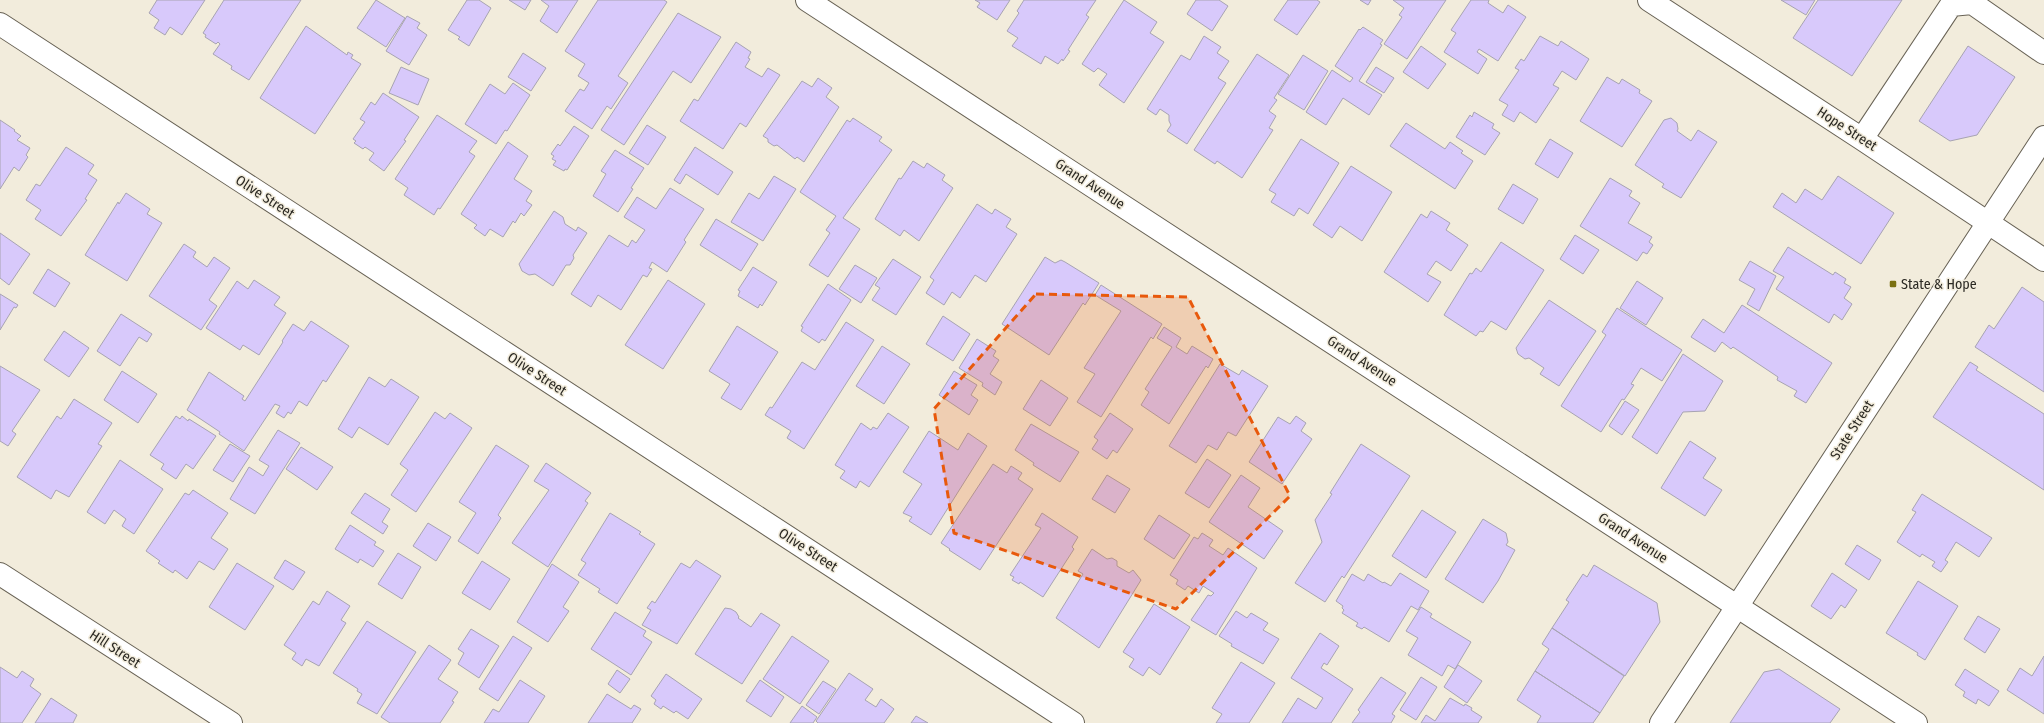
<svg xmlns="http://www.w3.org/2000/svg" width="2044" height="723" font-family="'Fira Sans Condensed',sans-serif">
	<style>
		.building { fill: #d8c9fb; stroke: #a7a3b2 }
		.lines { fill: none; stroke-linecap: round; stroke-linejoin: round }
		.minor-casing { stroke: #686255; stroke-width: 24 }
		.major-casing { stroke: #686255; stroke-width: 24 }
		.minor { stroke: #fff; stroke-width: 22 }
		.major { stroke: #fff; stroke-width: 22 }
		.marked { fill: #e8590c; fill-opacity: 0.2; stroke: #e8590c; stroke-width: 3; stroke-dasharray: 8 5; stroke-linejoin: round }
		.poi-dot { fill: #7b7112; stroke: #f2ecdc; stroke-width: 1.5 }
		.labels { text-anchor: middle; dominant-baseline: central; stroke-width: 3; stroke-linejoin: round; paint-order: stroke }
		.street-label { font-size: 14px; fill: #2b2923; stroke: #f2ecdc }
		.poi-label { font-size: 14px; fill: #2b2923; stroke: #f2ecdc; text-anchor: start }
	</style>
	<rect width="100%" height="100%" fill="#f2ecdc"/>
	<path class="building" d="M 157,0 L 205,0 L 182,35 L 170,27 L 165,35 L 154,28 L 159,20 L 149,13 Z
		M 224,0 L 301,0 L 249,80 L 231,69 L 232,66 L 213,54 L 220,44 L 218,42 L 216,44 L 205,37 L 206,35 L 203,33 Z
		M 376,0 L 405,18 L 386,47 L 357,28 Z
		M 467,0 L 479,0 L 491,8 L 469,46 L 458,39 L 460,37 L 448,30 Z
		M 509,0 L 531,0 L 525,10 Z
		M 541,0 L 578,0 L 557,33 L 540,21 L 549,6 Z
		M 598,0 L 664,0 L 667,2 L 618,76 L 628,83 L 611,109 L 607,106 L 592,129 L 565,111 L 580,89 L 584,91 L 589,83 L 578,76 L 585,64 L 565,51 Z
		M 975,0 L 1010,0 L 997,20 L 977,7 L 980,3 Z
		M 1024,0 L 1096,0 L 1086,15 L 1089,17 L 1068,50 L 1070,51 L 1063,61 L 1062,59 L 1058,64 L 1045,56 L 1041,64 L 1012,46 L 1018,38 L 1007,31 L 1019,13 L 1017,11 Z
		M 1124,0 L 1157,22 L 1150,33 L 1164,42 L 1124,103 L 1099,85 L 1107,74 L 1098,68 L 1094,72 L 1082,64 Z
		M 1196,0 L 1219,0 L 1228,6 L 1212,31 L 1187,14 Z
		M 1288,0 L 1317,0 L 1320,2 L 1297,35 L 1274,20 Z
		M 1360,0 L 1371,0 L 1368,5 Z
		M 1393,0 L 1446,0 L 1407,59 L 1384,44 L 1402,17 L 1399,15 L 1404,8 Z
		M 1471,0 L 1489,0 L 1488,3 L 1503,13 L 1508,5 L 1526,17 L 1498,61 L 1479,49 L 1477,52 L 1487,59 L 1478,74 L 1444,52 L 1456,33 L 1451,30 Z
		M 1781,0 L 1815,0 L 1806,15 Z
		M 1818,0 L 1902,0 L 1852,76 L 1793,38 Z
		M 678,13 L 721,37 L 691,83 L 673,71 L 624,145 L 601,130 Z
		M 407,16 L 420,23 L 417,28 L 427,35 L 409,65 L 386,51 Z
		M 306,26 L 347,55 L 348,52 L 353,55 L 351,58 L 361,64 L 315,134 L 260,98 Z
		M 1363,27 L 1383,40 L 1380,44 L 1382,45 L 1359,81 L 1382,95 L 1369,115 L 1343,98 L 1326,125 L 1306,112 L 1332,70 L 1350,82 L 1353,78 L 1335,66 L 1359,29 L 1360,30 Z
		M 1204,36 L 1221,47 L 1217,53 L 1229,61 L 1218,78 L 1226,83 L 1187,144 L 1167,131 L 1171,125 L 1169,121 L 1169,115 L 1160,109 L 1156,115 L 1147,109 L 1181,55 L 1190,60 Z
		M 1540,36 L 1558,46 L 1561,41 L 1589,59 L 1576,80 L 1562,71 L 1553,85 L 1559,88 L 1536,123 L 1520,112 L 1514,122 L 1502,115 L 1508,105 L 1499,100 L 1519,70 L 1515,68 L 1521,59 L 1524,61 Z
		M 736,42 L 751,52 L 748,58 L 750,59 L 745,67 L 762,77 L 768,68 L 780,75 L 746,127 L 740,123 L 723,149 L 680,121 L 694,99 L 698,101 Z
		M 1421,46 L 1446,64 L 1428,89 L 1403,72 Z
		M 1968,46 L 2015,77 L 1977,135 L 1950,141 L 1919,121 Z
		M 523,53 L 546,68 L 531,91 L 508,77 Z
		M 1257,54 L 1289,75 L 1274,98 L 1277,100 L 1269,111 L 1276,116 L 1269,128 L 1273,130 L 1242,178 L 1217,161 L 1215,164 L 1194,150 Z
		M 1303,55 L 1328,71 L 1304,110 L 1278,94 Z
		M 401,67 L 429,79 L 418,105 L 389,93 Z
		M 1376,67 L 1394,78 L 1384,93 L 1366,82 Z
		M 1607,77 L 1619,84 L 1622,79 L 1640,90 L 1639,93 L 1652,101 L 1622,147 L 1580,121 Z
		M 818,78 L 832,88 L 826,97 L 839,107 L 804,162 L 797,157 L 795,159 L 777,145 L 774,146 L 768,142 L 768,139 L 763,136 L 802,81 L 812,87 Z
		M 513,83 L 530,95 L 507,131 L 505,130 L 496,144 L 465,124 L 490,84 L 505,94 Z
		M 383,93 L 419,117 L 404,140 L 406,141 L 384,171 L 369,160 L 374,153 L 365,147 L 363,149 L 354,143 L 356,141 L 353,139 L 365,122 L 360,119 L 371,102 L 375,105 Z
		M 1474,112 L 1494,124 L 1492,128 L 1500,133 L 1485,155 L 1456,137 L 1470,115 L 1472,117 Z
		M 437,115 L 477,141 L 469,152 L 475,156 L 440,209 L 438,208 L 434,215 L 404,195 L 408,188 L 395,179 Z
		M 853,118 L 882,137 L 879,141 L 892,150 L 843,218 L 860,229 L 828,277 L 809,265 L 830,233 L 826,230 L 836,216 L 800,192 L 847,120 L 850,122 Z
		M 1671,118 L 1677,123 L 1678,129 L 1677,131 L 1691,141 L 1698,130 L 1717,142 L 1681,198 L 1662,187 L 1664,184 L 1635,165 L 1664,120 Z
		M 0,120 L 15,130 L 14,131 L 21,136 L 17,140 L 30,148 L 26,155 L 28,157 L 19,171 L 14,167 L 0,189 Z
		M 1406,123 L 1445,149 L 1450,142 L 1463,151 L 1461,153 L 1473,161 L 1455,189 L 1390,146 Z
		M 647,125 L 666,137 L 648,165 L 629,153 Z
		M 574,126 L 589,136 L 567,170 L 565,169 L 564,171 L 553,165 L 556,161 L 552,159 L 554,156 L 551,154 L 558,144 L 560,146 Z
		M 1301,139 L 1339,163 L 1308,214 L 1299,208 L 1294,216 L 1271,202 L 1276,194 L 1269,190 Z
		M 1550,139 L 1573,153 L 1558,178 L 1535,164 Z
		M 508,142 L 528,156 L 514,179 L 532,191 L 526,201 L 532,205 L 524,216 L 521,213 L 515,223 L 513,221 L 503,237 L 490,229 L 485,236 L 474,228 L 477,225 L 461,214 Z
		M 66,147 L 94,165 L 88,174 L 97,180 L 85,199 L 87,200 L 61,236 L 35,219 L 41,210 L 26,200 L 36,184 L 40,186 Z
		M 695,147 L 733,172 L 718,195 L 686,174 L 680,184 L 674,180 Z
		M 615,150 L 644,168 L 631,188 L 633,189 L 618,212 L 593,196 L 606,174 L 601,171 Z
		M 913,161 L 924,168 L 927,163 L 945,175 L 942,180 L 953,188 L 919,241 L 904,230 L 900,236 L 875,219 L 899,178 L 901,179 Z
		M 1351,166 L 1392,192 L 1362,241 L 1340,226 L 1332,238 L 1313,225 Z
		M 774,176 L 796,189 L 763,241 L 731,222 L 749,193 L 759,199 Z
		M 1838,176 L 1894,213 L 1861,264 L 1773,207 L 1782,193 L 1796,203 L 1805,189 L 1822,200 Z
		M 1610,178 L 1632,191 L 1629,196 L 1640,203 L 1628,223 L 1652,237 L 1649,242 L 1653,245 L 1647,254 L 1643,252 L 1637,261 L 1580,226 Z
		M 1513,184 L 1538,199 L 1523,224 L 1498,209 Z
		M 670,188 L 704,209 L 684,240 L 686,242 L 667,272 L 652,262 L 649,268 L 652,269 L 647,277 L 643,275 L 621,310 L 598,295 L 591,307 L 571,294 L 609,235 L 628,247 L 632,240 L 636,243 L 645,230 L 624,217 L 637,197 L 656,209 Z
		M 126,193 L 150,209 L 147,214 L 162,223 L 127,281 L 85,255 L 118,202 L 119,204 Z
		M 977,204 L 992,214 L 995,209 L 1011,219 L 1006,227 L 1017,234 L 986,282 L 975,275 L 960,298 L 952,292 L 944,305 L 926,293 L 934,280 L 930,277 Z
		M 554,211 L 563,217 L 565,224 L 576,231 L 578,227 L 587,233 L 573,255 L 574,258 L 570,265 L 566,265 L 553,286 L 535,274 L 529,275 L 522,271 L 519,264 Z
		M 1431,211 L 1450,223 L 1446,230 L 1468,245 L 1451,271 L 1436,261 L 1427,274 L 1441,282 L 1428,302 L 1384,272 L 1421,214 L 1427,218 Z
		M 716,219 L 758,244 L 741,271 L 700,245 Z
		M 0,233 L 30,254 L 9,285 L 0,278 Z
		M 1575,235 L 1599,250 L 1583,274 L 1560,259 Z
		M 1501,242 L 1544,270 L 1506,330 L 1491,321 L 1483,332 L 1480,331 L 1476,336 L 1444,315 L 1470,273 L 1472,274 L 1476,268 L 1481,272 Z
		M 184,244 L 196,252 L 193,257 L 207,267 L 214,257 L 230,268 L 209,300 L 217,306 L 201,330 L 149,296 Z
		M 1788,247 L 1833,275 L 1835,272 L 1846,279 L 1844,283 L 1851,287 L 1844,298 L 1852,304 L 1842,320 L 1834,314 L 1829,323 L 1776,289 L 1784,277 L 1773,271 Z
		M 1045,257 L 1055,263 L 1061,260 L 1065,262 L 1099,283 L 1085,305 L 1083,303 L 1049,355 L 1002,324 Z
		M 893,259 L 921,277 L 896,315 L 872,300 L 880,288 L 875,285 Z
		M 1750,261 L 1776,276 L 1759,311 L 1747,304 L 1755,289 L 1739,280 Z
		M 855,265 L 877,278 L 861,303 L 839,289 Z
		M 753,267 L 777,282 L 762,306 L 760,304 L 758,308 L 738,296 L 740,291 L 738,290 Z
		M 48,269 L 70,283 L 55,307 L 33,293 Z
		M 254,280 L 280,297 L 274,305 L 286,313 L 259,355 L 243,345 L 240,350 L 206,328 L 237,281 L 248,289 Z
		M 668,280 L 705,304 L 663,369 L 625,345 Z
		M 1637,281 L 1663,298 L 1646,325 L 1620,308 Z
		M 828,284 L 851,300 L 825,341 L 822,339 L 819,343 L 801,331 L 803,327 L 801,326 Z
		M 1101,285 L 1162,324 L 1153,339 L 1151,337 L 1101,417 L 1077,402 L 1095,374 L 1084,368 L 1121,311 L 1095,295 Z
		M 2022,287 L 2044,302 L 2044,392 L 1975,347 L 1989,325 L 1994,329 Z
		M 0,294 L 18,305 L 16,308 L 14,307 L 0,330 Z
		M 1549,300 L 1596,331 L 1559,386 L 1540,374 L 1544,368 L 1529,358 L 1525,359 L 1518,354 L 1516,348 Z
		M 1742,305 L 1832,363 L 1806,403 L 1794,396 L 1797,391 L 1777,380 L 1778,377 L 1733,347 L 1731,349 L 1722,342 L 1715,352 L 1691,337 L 1703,319 L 1724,333 Z
		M 1617,308 L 1682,350 L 1662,381 L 1641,368 L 1631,384 L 1634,385 L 1624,400 L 1622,399 L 1601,432 L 1561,406 L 1606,335 L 1602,332 Z
		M 121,314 L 152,334 L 147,342 L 139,337 L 120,366 L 97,351 Z
		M 943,316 L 970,334 L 953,361 L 926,344 Z
		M 311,321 L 349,346 L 326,382 L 323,380 L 307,406 L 299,401 L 291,414 L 288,412 L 284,418 L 276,413 L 280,406 L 275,404 L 244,451 L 219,434 L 220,432 L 187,410 L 209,372 L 244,396 L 242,399 L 245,401 L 283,342 L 282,341 L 293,324 L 304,331 Z
		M 846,322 L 874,340 L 804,449 L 787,438 L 791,431 L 765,415 L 770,407 L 772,408 L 802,362 L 815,370 Z
		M 737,326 L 778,352 L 741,410 L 721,398 L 730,384 L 709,371 Z
		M 1164,327 L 1181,338 L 1176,347 L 1187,354 L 1192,346 L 1213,359 L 1208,368 L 1206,366 L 1169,424 L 1141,405 L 1149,392 L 1145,389 L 1172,347 L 1157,338 Z
		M 64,331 L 89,348 L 69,377 L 44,360 Z
		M 977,339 L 996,351 L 993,356 L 999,360 L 990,374 L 1002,382 L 995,395 L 982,386 L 983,383 L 959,368 Z
		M 882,346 L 910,364 L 884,404 L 856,386 Z
		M 1683,354 L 1723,381 L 1705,411 L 1683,412 L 1657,454 L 1632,437 Z
		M 1970,362 L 1978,367 L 1976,370 L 2044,414 L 2044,490 L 1933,417 Z
		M 1220,364 L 1239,375 L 1242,370 L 1268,386 L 1236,436 L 1228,432 L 1217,450 L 1208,445 L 1196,463 L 1169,446 Z
		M 0,366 L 40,390 L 12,431 L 16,434 L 8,446 L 0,441 Z
		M 122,371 L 157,394 L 138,423 L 104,400 Z
		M 954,371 L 977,385 L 971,395 L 978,400 L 969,415 L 939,395 Z
		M 369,377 L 385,387 L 391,379 L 419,397 L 388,445 L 359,427 L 352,438 L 338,429 Z
		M 1041,380 L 1068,398 L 1050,426 L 1023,409 Z
		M 74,399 L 112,423 L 98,444 L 102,446 L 69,497 L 56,490 L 51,499 L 17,477 L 57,416 L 61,419 Z
		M 1625,401 L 1639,410 L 1622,435 L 1609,426 Z
		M 435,412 L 445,419 L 450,413 L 472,428 L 416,512 L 391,495 L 408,470 L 400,464 Z
		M 888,413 L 909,427 L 869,487 L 860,481 L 856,488 L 840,478 L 845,471 L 835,465 L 861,423 L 871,430 L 873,427 L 877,429 Z
		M 1110,413 L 1133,429 L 1117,453 L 1113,450 L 1107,459 L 1092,449 L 1098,440 L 1094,437 Z
		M 176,416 L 180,419 L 182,416 L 188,421 L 189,419 L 216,436 L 193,469 L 186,464 L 176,479 L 161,469 L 164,464 L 150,455 Z
		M 1296,416 L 1306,423 L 1301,431 L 1312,439 L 1282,484 L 1249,462 L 1278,417 L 1290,424 Z
		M 1031,424 L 1079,452 L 1060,482 L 1033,465 L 1034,463 L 1015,450 Z
		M 278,430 L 300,443 L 255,514 L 230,499 L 249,467 L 263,476 L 269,466 L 259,460 Z
		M 929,431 L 958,450 L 968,433 L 987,446 L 931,535 L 909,521 L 912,517 L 903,513 L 922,484 L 903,472 Z
		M 1690,441 L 1716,458 L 1703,478 L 1722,490 L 1705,516 L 1661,488 Z
		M 230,444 L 250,456 L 233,482 L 213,470 Z
		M 1361,444 L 1410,476 L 1344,578 L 1342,576 L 1325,602 L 1295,583 L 1322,542 L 1315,520 L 1332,494 L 1330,493 Z
		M 496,445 L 529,466 L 498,515 L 501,518 L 478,554 L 458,541 L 476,513 L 459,502 Z
		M 301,447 L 333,467 L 317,490 L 286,469 Z
		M 1207,459 L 1231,475 L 1209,508 L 1185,493 Z
		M 120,460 L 163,489 L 134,534 L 122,526 L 126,519 L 114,510 L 105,524 L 87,512 Z
		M 546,463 L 591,493 L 585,501 L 588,503 L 548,567 L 512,543 L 549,490 L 534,481 Z
		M 993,464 L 1007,473 L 1011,466 L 1022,473 L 1018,479 L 1033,489 L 980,570 L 949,550 L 950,549 L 941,543 Z
		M 1107,475 L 1130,489 L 1115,513 L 1092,499 Z
		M 1241,475 L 1260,488 L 1248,507 L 1283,531 L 1264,559 L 1209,522 Z
		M 193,490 L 228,513 L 211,538 L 228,549 L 214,570 L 199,561 L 187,579 L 175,570 L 173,573 L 158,563 L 160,561 L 146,551 L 185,493 L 189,495 Z
		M 365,493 L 390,509 L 382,522 L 388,526 L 383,534 L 351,513 Z
		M 1922,494 L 1992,538 L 1979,557 L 1956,542 L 1945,560 L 1948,562 L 1941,572 L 1932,566 L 1935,562 L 1922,554 L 1920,557 L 1897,542 L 1916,512 L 1912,510 Z
		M 1422,510 L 1456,532 L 1426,578 L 1392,556 Z
		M 610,513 L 641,532 L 639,534 L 655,544 L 617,604 L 598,592 L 600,589 L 578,575 L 586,563 L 581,560 Z
		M 1042,513 L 1078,537 L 1072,547 L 1074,549 L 1043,597 L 1020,582 L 1019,584 L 1012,580 L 1014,577 L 1010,575 L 1041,528 L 1035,525 Z
		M 1159,515 L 1190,535 L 1174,559 L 1144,539 Z
		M 1483,519 L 1506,533 L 1508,542 L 1506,545 L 1515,550 L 1498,581 L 1483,603 L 1445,579 Z
		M 428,523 L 451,537 L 436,561 L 413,546 Z
		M 350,525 L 376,542 L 374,545 L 384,551 L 373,567 L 360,559 L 358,563 L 335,549 Z
		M 1202,533 L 1213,540 L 1209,546 L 1223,555 L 1228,548 L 1257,568 L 1216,635 L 1191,620 L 1208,595 L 1211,596 L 1214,593 L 1203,586 L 1199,593 L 1188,586 L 1185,590 L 1176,584 L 1178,580 L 1170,575 L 1194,537 L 1198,539 Z
		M 1857,545 L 1881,560 L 1869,580 L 1845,564 Z
		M 1092,549 L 1107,559 L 1112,558 L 1117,561 L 1117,566 L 1129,573 L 1133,570 L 1141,580 L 1099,648 L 1056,618 L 1083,574 L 1078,571 Z
		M 398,553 L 421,567 L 402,599 L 378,584 Z
		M 285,560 L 305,572 L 293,590 L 274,578 Z
		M 696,560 L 721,576 L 677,644 L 642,625 L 651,610 L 647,608 L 652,601 L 655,603 L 681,563 L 690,568 Z
		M 482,561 L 510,579 L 490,610 L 462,593 Z
		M 237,563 L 274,586 L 245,630 L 209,607 Z
		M 552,564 L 579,582 L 563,607 L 569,611 L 548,642 L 517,622 Z
		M 1594,565 L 1657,603 L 1660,622 L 1625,676 L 1552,628 L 1569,602 L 1566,600 L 1583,574 L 1587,577 Z
		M 1400,573 L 1429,591 L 1418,610 L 1411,606 L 1389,642 L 1364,627 L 1362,629 L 1356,626 L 1358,623 L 1342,613 L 1344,610 L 1342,608 L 1343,606 L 1336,601 L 1352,574 L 1364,581 L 1368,574 L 1383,583 L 1384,582 L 1391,586 Z
		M 1832,573 L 1857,590 L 1845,608 L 1841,605 L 1831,619 L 1811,606 Z
		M 1918,581 L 1958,606 L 1925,660 L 1917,655 L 1918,653 L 1886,633 Z
		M 327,591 L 350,606 L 341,620 L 346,623 L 319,666 L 306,659 L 302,666 L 292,659 L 296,653 L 284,645 L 313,601 L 319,605 Z
		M 1154,604 L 1190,627 L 1160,675 L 1149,667 L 1143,676 L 1129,667 L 1134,659 L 1123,652 Z
		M 1421,607 L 1432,614 L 1430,617 L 1471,642 L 1455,669 L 1448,665 L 1442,676 L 1408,655 L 1418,638 L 1406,631 Z
		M 725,608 L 731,609 L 736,612 L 739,617 L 738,618 L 751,627 L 761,613 L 780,625 L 742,684 L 695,654 Z
		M 1236,611 L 1247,618 L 1251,613 L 1268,623 L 1263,630 L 1279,639 L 1263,664 L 1231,646 L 1232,644 L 1219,636 Z
		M 615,612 L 646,631 L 643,636 L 652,642 L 631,675 L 591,649 Z
		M 1978,616 L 2000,629 L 1985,653 L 1964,639 Z
		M 367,621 L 416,652 L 377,714 L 357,703 L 362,694 L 357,691 L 358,689 L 333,673 Z
		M 1552,628 L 1624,676 L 1600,713 L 1535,671 L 1549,649 L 1542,644 Z
		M 471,629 L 499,646 L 479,678 L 458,664 L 464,653 L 458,649 Z
		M 1320,633 L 1339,646 L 1327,665 L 1324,663 L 1321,668 L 1353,689 L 1331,723 L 1282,723 L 1298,698 L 1316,709 L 1323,698 L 1291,678 Z
		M 513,636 L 532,648 L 498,701 L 479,689 Z
		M 792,636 L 829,661 L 800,704 L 763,679 Z
		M 429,645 L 451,660 L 438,679 L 458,692 L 452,701 L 454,702 L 440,723 L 390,723 L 381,717 Z
		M 2044,656 L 2044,714 L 2007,690 L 2020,668 L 2032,676 Z
		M 1241,662 L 1275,683 L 1249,723 L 1216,723 L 1222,714 L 1212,708 Z
		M 1458,665 L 1482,681 L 1467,703 L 1444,687 Z
		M 0,667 L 17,678 L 22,671 L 34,679 L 30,686 L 41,694 L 22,723 L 0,723 Z
		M 1779,669 L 1840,709 L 1830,723 L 1730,723 L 1764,672 Z
		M 1965,669 L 1999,691 L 1989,706 L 1978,699 L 1976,704 L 1963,696 L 1965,692 L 1955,685 Z
		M 617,670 L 630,679 L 620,693 L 608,684 Z
		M 1535,671 L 1600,713 L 1593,723 L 1537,723 L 1541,716 L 1517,700 Z
		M 849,673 L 873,689 L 865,700 L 876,707 L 881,699 L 894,709 L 884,723 L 818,723 L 816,721 Z
		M 666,674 L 702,699 L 688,719 L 676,711 L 674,713 L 663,706 L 661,709 L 654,704 L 656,700 L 651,696 Z
		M 1381,677 L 1406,693 L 1392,714 L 1395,716 L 1391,723 L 1352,723 L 1360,712 L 1358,710 Z
		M 1421,677 L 1437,687 L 1416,720 L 1400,710 Z
		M 520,680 L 545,696 L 528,723 L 484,723 L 493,709 L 499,712 Z
		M 760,680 L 784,697 L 771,717 L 746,701 Z
		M 823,681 L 836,689 L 819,714 L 806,705 Z
		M 607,694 L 631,709 L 634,705 L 641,709 L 632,723 L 588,723 Z
		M 51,698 L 77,715 L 73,723 L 35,723 Z
		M 1450,698 L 1464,706 L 1465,704 L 1472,708 L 1471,710 L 1482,717 L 1478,723 L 1421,723 L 1426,715 L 1435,721 Z
		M 802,706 L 817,717 L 813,723 L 790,723 Z
		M 916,716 L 928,723 L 911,723 Z"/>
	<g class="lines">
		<defs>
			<path id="minor" d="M 807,0 L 1916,723
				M 1649,0 L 1862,139 L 2044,260
				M 0,24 L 1073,723
				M 1862,139 L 1951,5 L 1972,3 L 2044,53
				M 0,574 L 231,723"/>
			<path id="major" d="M 1661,723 L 2044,137"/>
		</defs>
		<use href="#minor" class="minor-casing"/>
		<use href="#major" class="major-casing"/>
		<use href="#minor" class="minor"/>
		<use href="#major" class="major"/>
	</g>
	<path class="marked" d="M 1036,294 L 1188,297 L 1290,496 L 1176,609 L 954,533 L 934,409 Z"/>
	<rect class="poi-dot" x="1889" y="280" width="8" height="8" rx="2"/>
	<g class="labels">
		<g class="street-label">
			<text transform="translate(1847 129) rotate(33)">Hope Street</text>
			<text transform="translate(1090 184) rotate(33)">Grand Avenue</text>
			<text transform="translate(265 197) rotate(33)">Olive Street</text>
			<text transform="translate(1362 361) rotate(33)">Grand Avenue</text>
			<text transform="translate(537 374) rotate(33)">Olive Street</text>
			<text transform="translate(1852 430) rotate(-57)">State Street</text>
			<text transform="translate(1633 538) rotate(33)">Grand Avenue</text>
			<text transform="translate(808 550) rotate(33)">Olive Street</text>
			<text transform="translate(115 649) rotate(33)">Hill Street</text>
		</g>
		<g class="poi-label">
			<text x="1901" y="284">State &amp; Hope</text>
		</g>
	</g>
</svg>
